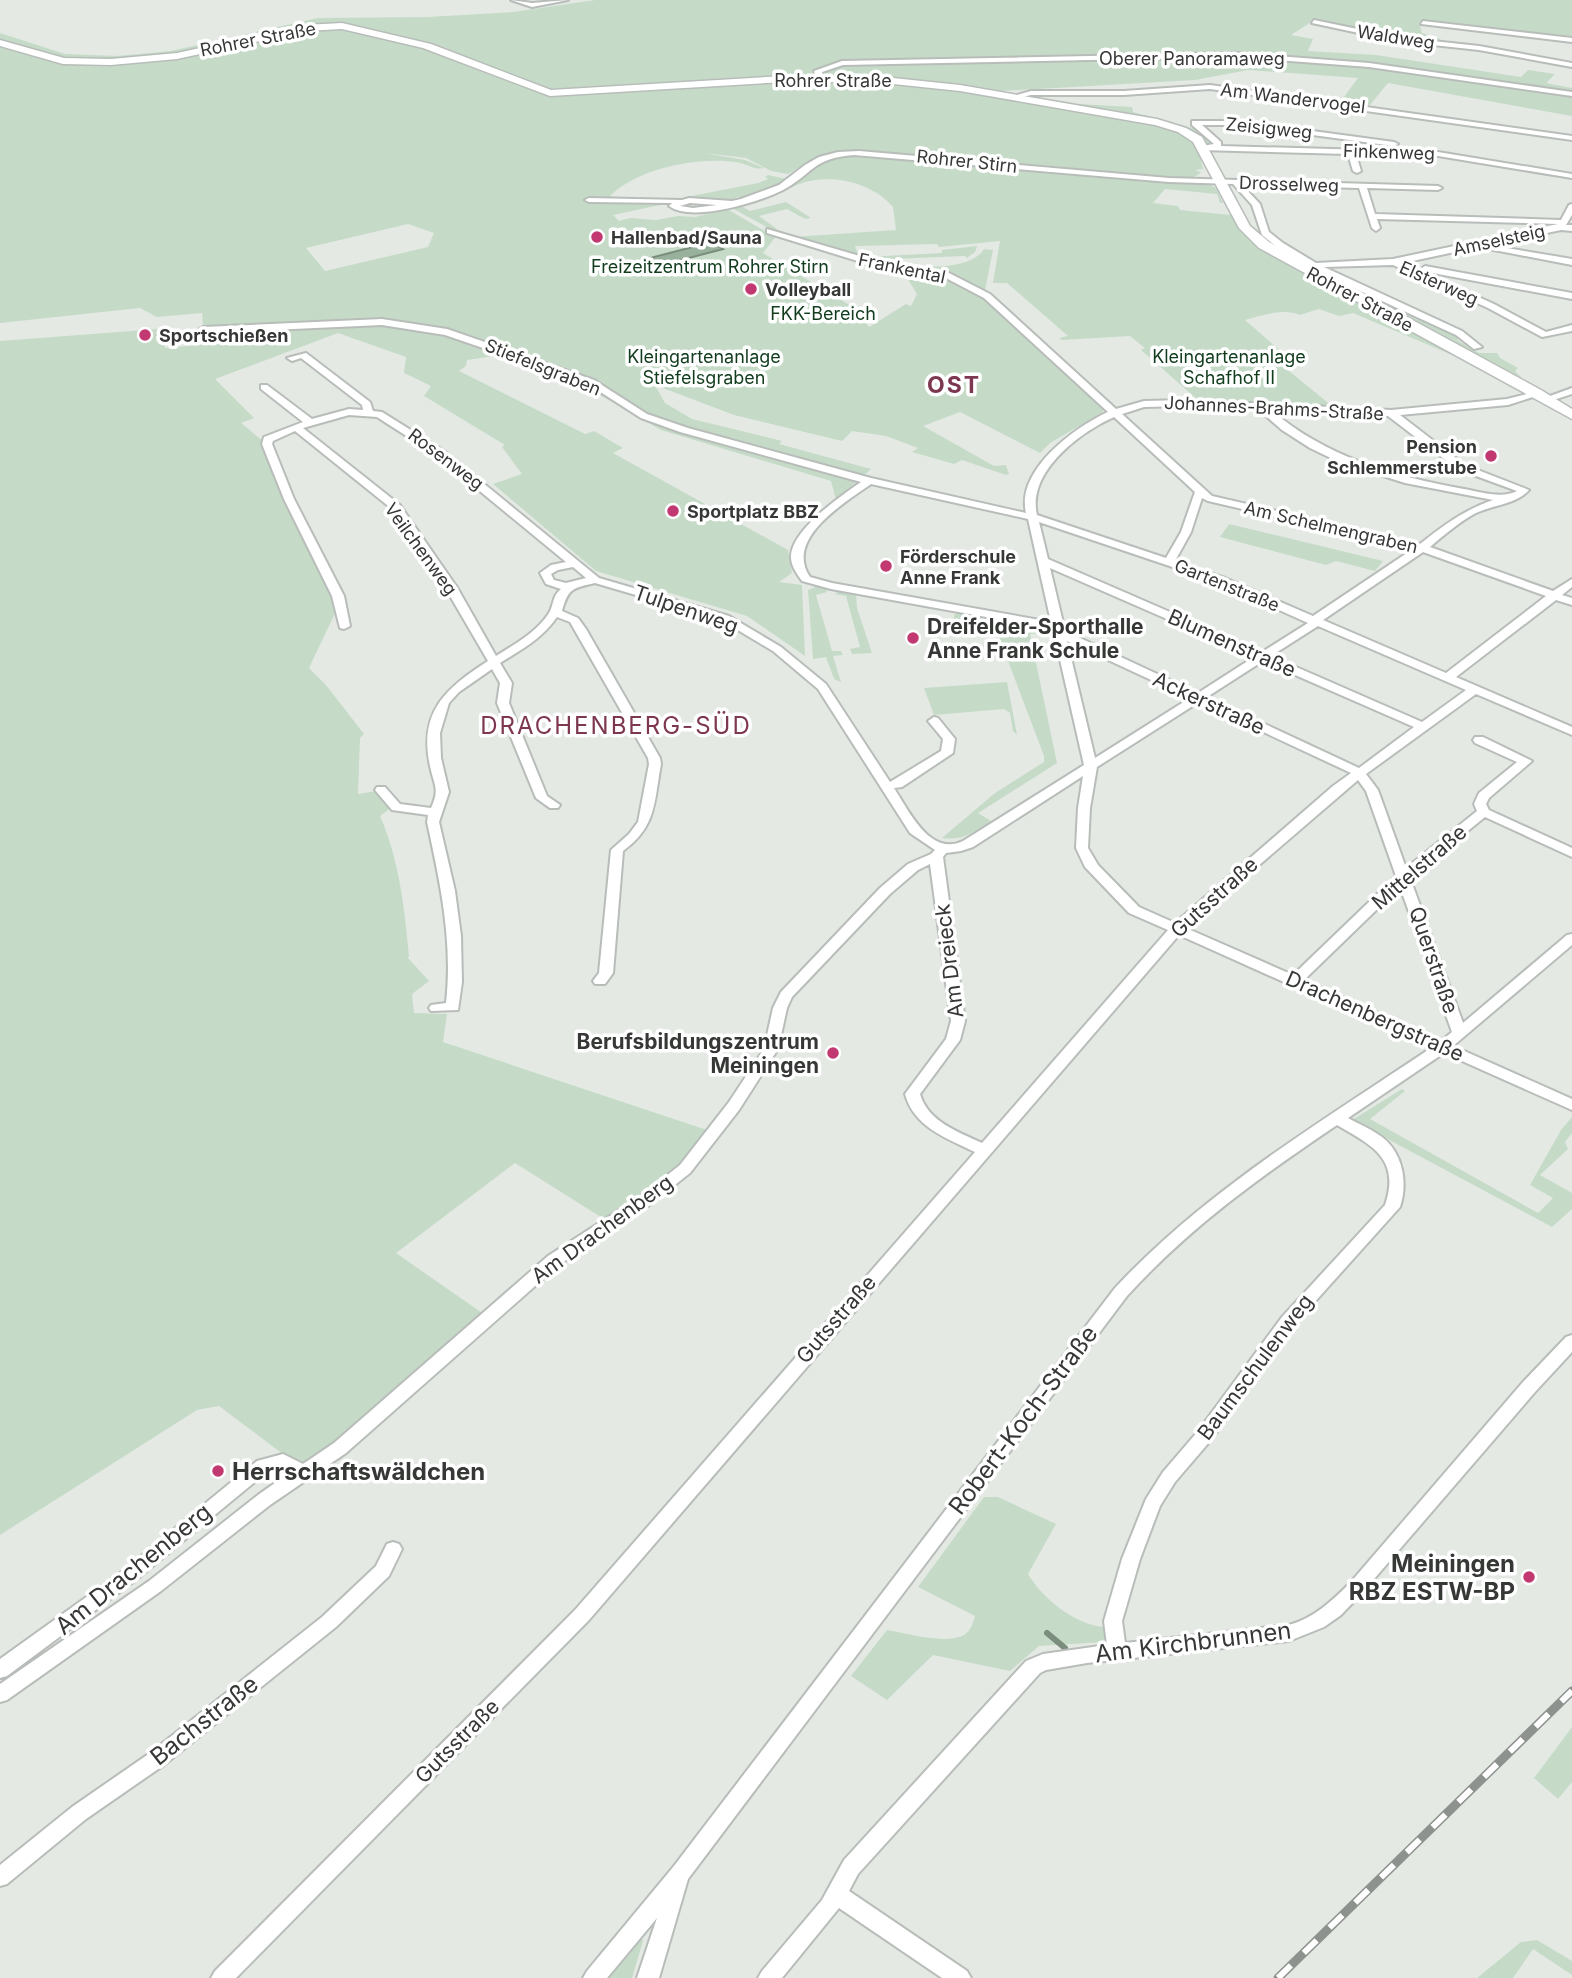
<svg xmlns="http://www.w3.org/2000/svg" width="1572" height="1978" font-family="Inter,sans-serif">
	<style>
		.green { fill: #c5dbc8; fill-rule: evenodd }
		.water { fill: #98b19c; stroke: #7b8d7d; stroke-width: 2 }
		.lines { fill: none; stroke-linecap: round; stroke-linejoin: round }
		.stream { stroke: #7b8d7d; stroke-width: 6 }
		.street-casing { stroke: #b8bdb9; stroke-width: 4 }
		.secondary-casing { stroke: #b8bdb9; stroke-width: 3 }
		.street { fill: #fff; fill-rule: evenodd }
		.secondary { fill: #fff; fill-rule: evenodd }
		.rail-casing { stroke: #8e928e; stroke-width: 9 }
		.rail { stroke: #fff; stroke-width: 6; stroke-dasharray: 18; stroke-linecap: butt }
		.poi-dot { fill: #c23870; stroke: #fff; stroke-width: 2.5 }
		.labels { text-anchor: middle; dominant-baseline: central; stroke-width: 7; stroke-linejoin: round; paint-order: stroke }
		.far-street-label { font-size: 18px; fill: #363836; stroke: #fff }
		.far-poi-label { font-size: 18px; font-weight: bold; fill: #363836; stroke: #fff; text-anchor: start }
		.far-park-label { font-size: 18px; fill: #113c1d; stroke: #fff }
		.street-label { font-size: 21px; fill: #363836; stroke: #fff }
		.poi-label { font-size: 21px; font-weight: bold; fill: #363836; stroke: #fff; text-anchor: start }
		.far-district-label { font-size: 23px; font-weight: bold; letter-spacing: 2px; fill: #7d3750; stroke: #fff }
		.quarter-label { font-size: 24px; letter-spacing: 2px; fill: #7d3750; stroke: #fff }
		.near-street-label { font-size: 24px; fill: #363836; stroke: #fff }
		.near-poi-label { font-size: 24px; font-weight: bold; fill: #363836; stroke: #fff; text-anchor: start }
	</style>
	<rect width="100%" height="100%" fill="#e4e9e4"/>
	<path class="green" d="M 595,0 L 1572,0 L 1572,36 L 1419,22 L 1422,33 L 1440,39 L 1438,43 L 1314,20 L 1291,35 L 1313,39 L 1308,51 L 1376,55 L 1521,77 L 1528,70 L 1555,74 L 1546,83 L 1572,88 L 1572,116 L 1388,83 L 1370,105 L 1341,101 L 1358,78 L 1248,70 L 1195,80 L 1001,91 L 1017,100 C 1052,106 1170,118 1191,140 C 1200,149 1200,158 1203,169 L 1195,170 L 1201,172 C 1191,183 1168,178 1152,177 L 1166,177 L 1040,165 L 1133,176 L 875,151 L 837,154 L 793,174 L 790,174 L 814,158 L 788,174 L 771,171 L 746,158 L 704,153 L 745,160 L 764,168 C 752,170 749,164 735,162 C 696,157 639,168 610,196 L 616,197 L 610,202 L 665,204 L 613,215 L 619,221 L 630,218 L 656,220 L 678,216 L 695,217 L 727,209 L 765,231 L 777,235 L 763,253 L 848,304 L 860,314 L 869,327 L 906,304 L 911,306 L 917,294 L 907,278 L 909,275 C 919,273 931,272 941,275 C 987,287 1067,373 1103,408 L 1103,412 L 1050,443 L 1040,453 L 960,412 L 923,426 L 994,466 L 1006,465 L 1009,474 L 1006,475 L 962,460 L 954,464 L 912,452 L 918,448 L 886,436 L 852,431 L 842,441 L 734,415 L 655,385 L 665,403 L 692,419 L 782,441 L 779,444 L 871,469 L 836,500 L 831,481 L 661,430 L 586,387 L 514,359 L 501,355 L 467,360 L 466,366 L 459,371 L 585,434 L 594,431 L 623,448 L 613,453 L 788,550 L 792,573 L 779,582 L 802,585 L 805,656 L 747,616 L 596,571 L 493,484 L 522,474 L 502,447 L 505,445 L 424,396 L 431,386 L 404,373 L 406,357 L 338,333 L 215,379 L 254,418 L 241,423 L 263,441 L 338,607 L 309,668 L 326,685 L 364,734 L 360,738 L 358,794 L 376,791 L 392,807 L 380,816 C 399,859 405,910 409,957 L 407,957 L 429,981 L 412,994 L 414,1013 L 447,1014 L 443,1042 L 707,1130 C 674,1174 653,1192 604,1219 L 515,1163 L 396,1253 L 485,1315 L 337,1443 L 300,1467 L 219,1406 L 197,1410 L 0,1535 L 0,341 L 171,328 L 171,342 L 165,343 L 165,348 L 245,341 L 244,335 L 338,324 L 210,327 L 203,325 L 202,313 L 157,317 L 140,308 L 0,323 L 0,33 L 65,54 L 117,56 L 171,51 L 318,18 L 428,17 L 513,12 ZM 357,26 L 463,55 L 540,87 L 560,90 L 548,94 L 537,92 L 463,61 L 353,28 ZM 408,224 L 434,233 L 428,247 L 325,271 L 306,248 Z
		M 1031,96 L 1079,104 L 1132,107 L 1133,112 L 1200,130 L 1214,144 L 1208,146 L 1202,138 L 1187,129 L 1028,99 Z
		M 851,155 L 1208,184 L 1216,188 L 1223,203 L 1220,203 L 1217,194 L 1165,189 L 1153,203 L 1178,206 L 1180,210 L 1231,215 L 1247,237 L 1271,255 L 1463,357 L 1457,357 L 1353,313 L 1339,316 L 1319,309 L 1300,315 C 1284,308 1262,315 1245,320 L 1290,359 L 1278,362 L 1332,406 L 1198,400 L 1141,350 L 1145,348 L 1130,336 L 1062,340 L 1059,338 L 1068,336 L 1007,283 L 993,283 L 1000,241 L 939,247 L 937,244 L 855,246 L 858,254 L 865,254 L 866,257 L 942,253 L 942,250 L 977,246 L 975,252 L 967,258 L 965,256 L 891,259 C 911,270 972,271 984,249 L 993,250 L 985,290 L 977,291 L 940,271 L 906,270 L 793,237 L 896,230 L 893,207 C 870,180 822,171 791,188 L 788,186 L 824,161 Z
		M 768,175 L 787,179 L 768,190 L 741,198 L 737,197 L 729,201 L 717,202 L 692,196 L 758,183 L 768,179 L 765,177 Z
		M 750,201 L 753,202 L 741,206 L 750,211 L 786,202 L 811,218 L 805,219 L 787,209 L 759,216 L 777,229 L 772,230 L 730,207 Z
		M 1317,269 L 1460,335 L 1457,340 L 1479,353 L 1497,353 L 1500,358 L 1518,368 L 1515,371 L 1522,378 L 1518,379 Z
		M 1229,524 L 1383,561 L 1375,571 L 1336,561 L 1326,565 L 1220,537 Z
		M 818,586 L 825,587 L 827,592 L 816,595 L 832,651 L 841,651 L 843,655 L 833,656 L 841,682 L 834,679 L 826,657 L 813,659 L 808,590 Z
		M 840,590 L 856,594 L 857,608 L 872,653 L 852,654 L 850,649 L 860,647 L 846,596 L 835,594 Z
		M 958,612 L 1042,628 L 1050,633 L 1030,634 L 1057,763 L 978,813 L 991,821 C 974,832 963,841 942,838 L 995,793 L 1044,762 L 1044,756 L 996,629 L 954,620 L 954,615 Z
		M 1007,682 L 1017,735 L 1013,731 L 1010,713 L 1004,709 L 934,715 L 924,688 Z
		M 1402,1089 L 1405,1091 L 1370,1119 L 1538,1213 L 1553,1198 L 1530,1185 L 1561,1130 L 1572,1117 L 1572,1133 L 1565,1142 L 1568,1149 L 1540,1175 L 1572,1193 L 1572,1209 L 1552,1227 L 1352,1120 Z
		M 984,1497 L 998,1497 L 1056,1524 L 1028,1574 C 1043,1599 1074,1624 1104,1627 L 1105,1642 L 1039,1646 L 1010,1671 L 933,1655 L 887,1700 L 851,1676 L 887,1630 C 906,1633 946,1645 964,1635 C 971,1631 973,1623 975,1616 L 918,1587 Z
		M 1572,1727 L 1572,1782 L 1558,1799 L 1534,1778 Z
		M 642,1938 L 643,1941 L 632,1978 L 606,1978 L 637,1939 Z
		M 1537,1940 L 1572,1961 L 1572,1975 L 1533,1949 L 1513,1978 L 1477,1978 L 1521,1942 Z"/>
	<path class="water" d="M 712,242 L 723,249 L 662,265 L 650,258 Z"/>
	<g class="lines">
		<path class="stream" d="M 1047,1633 L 1065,1648"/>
		<defs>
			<path id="street" d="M 511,0 L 532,3 L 568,0 L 532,7 Z
				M 1314,20 L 1396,37 L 1479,46 L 1572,63 L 1572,67 L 1479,50 L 1396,41 L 1312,23 Z
				M 1423,21 L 1572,38 L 1572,42 L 1421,24 Z
				M 1237,53 L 1369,63 L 1572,92 L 1572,96 L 1369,67 L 1237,57 L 843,65 L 822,72 L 824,78 L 820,80 L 816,78 L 814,71 L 842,61 Z
				M 1210,85 L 1572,136 L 1572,140 L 1210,89 L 1124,95 L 1031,95 L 1014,99 L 1010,97 L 1031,91 L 1124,91 Z
				M 1192,121 L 1239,121 L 1394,142 L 1398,144 L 1394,146 L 1239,125 L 1202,125 L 1221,142 L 1221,146 L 1438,152 L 1572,174 L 1572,178 L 1438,156 L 1356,154 L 1361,171 L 1357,173 L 1353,171 L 1348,154 L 1201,150 L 1201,146 L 1214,144 L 1192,125 Z
				M 859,151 L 1169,178 L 1438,186 L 1442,188 L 1438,190 L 1367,188 L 1375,214 L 1561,220 L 1569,205 L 1572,204 L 1572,215 L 1566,225 L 1572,225 L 1572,231 L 1561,230 L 1489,245 L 1572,259 L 1572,265 L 1478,247 L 1403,263 L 1494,304 L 1546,332 L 1572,325 L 1572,331 L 1542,337 L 1488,308 L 1393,265 L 1324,267 L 1462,331 L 1482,347 L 1474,349 L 1456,335 L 1323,274 L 1277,247 L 1262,235 L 1252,205 L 1233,184 L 1169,182 L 854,155 C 812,158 813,174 783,190 C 759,202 692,223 669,206 L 672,203 L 589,202 L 585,200 L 589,198 L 682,200 L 689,198 L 732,201 L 741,199 L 779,185 L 805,165 L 819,157 L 838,152 ZM 1242,185 L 1359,188 L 1372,228 L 1376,231 L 1380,228 L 1377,219 L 1558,224 L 1393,259 L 1316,263 L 1283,243 L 1269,232 L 1260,204 ZM 690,203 L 717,205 L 693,208 L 680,206 Z
				M 767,229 L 894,266 L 947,272 L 990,294 L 1116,409 L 1144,401 L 1186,400 L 1391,410 L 1507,399 L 1539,391 L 1539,395 L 1508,405 L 1400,415 L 1465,465 L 1529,490 C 1516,505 1491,505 1474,514 C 1458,523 1444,535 1430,547 L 1553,591 L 1572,579 L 1572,587 L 1562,595 L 1572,598 L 1572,605 L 1556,600 L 1456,677 L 1572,727 L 1572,735 L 1476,694 L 1366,774 L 1378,790 L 1406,868 L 1477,811 L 1474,804 L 1479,793 L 1517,762 L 1475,743 L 1473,740 L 1475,737 L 1483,737 L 1532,761 L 1489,798 L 1486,804 L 1489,810 L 1572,848 L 1572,857 L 1485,817 L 1410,878 L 1463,1023 L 1567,935 L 1572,934 L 1572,945 L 1453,1046 L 1572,1099 L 1572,1110 L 1444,1053 L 1348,1118 C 1359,1124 1371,1129 1382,1137 C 1403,1153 1408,1183 1400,1207 L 1294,1325 L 1211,1440 L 1175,1482 L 1160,1506 L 1140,1559 L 1122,1621 L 1125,1643 L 1289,1625 C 1314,1618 1332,1601 1350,1583 L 1523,1382 L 1566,1337 L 1572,1335 L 1572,1352 L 1535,1392 L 1362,1593 L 1341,1615 L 1324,1627 L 1289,1641 L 1087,1663 L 1046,1670 L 1040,1673 L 858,1874 L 849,1891 L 967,1971 L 971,1978 L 942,1978 L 839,1908 L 782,1978 L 758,1978 L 762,1971 L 822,1900 L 844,1860 L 1026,1661 L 1043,1654 L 1107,1645 L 1104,1621 L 1122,1559 L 1146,1499 L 1163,1472 L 1199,1430 L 1282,1317 L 1385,1205 C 1401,1158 1371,1145 1337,1125 C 1260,1177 1190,1227 1127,1296 L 688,1879 L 659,1978 L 637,1978 L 657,1918 L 607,1978 L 583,1978 L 587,1971 L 674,1866 L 1115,1288 C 1206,1190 1321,1122 1431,1048 L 1179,935 L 589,1620 L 236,1978 L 211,1978 L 215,1971 L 575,1610 L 975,1152 C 946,1138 914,1127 905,1094 L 946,1039 L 951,1021 L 930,864 L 918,870 L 890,894 L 792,997 L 787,1008 L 778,1049 L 739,1110 L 690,1173 L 651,1204 L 560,1264 L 346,1453 L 270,1505 L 161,1591 L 7,1700 L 0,1702 L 0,1684 L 149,1581 L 258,1495 L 289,1473 L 281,1468 L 268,1471 L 136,1580 L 7,1676 L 0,1678 L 0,1659 L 124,1570 L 257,1461 L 283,1454 L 303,1464 L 334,1443 L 548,1256 L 641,1196 L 680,1165 L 729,1102 L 764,1049 L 773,1008 L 781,992 L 880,888 L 908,864 L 931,854 L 935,850 L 910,833 L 818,689 L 773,651 L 721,620 L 595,583 C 572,588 568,589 562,611 L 578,618 L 586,629 L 660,758 L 661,764 C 654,802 657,826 623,851 L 613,973 L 605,984 L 595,984 L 593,981 L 599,973 L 611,850 L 629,834 L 638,822 L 649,764 L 648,758 L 574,629 L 570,622 L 557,617 C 543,638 521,650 500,663 L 512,683 L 509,703 L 547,796 L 560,805 L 558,808 L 550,808 L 536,798 L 497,703 L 500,683 L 492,669 L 459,692 L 449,703 L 440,733 L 441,758 L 449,792 L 439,822 L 455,891 L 461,936 L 462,982 L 458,1010 L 431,1011 L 429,1008 L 431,1005 L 446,1003 C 453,941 440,882 427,822 L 428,815 L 392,810 L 375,790 L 377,787 L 385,787 L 400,804 L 431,808 C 440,789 434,785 430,766 C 418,712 446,688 488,661 L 446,589 L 392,509 L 295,431 L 273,441 L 272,444 L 294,499 L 344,596 L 350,626 L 344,629 L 340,628 L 332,596 L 284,499 L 262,444 L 264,437 L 303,422 L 261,389 L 261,385 L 267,385 L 312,419 L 349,409 L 363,410 L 362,405 L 301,358 L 292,361 L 287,358 L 306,353 L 370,402 L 373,411 L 382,412 L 444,451 L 599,578 L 729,616 L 781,647 L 826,684 L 890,782 L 941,751 L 943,739 L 928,721 L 934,717 L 938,718 L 955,739 L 953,753 L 902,787 L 894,788 C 909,811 930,857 963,841 L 1084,765 L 1053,629 L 831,589 L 802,581 C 797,574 791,566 791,557 C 791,530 841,496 861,482 L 680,432 L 641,418 L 588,384 L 445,335 L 382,325 L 203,333 L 198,330 L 203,327 L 382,319 L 447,329 L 594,380 L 647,414 L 688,428 L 871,478 L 1026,513 C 1016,470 1075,427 1108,412 L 984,298 L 942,276 L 890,271 L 767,233 ZM 1186,406 L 1258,409 L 1282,430 L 1310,448 L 1339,462 L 1405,483 L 1493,500 C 1464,510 1444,525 1420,544 L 1212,496 L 1122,414 L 1144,407 ZM 1271,410 L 1388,416 L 1457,469 L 1517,491 C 1502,499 1481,492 1464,489 C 1393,476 1326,457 1271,410 ZM 349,415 L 377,417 L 436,455 L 566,562 L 551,565 L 540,573 L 546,584 L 561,589 C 552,596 554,605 549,613 C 537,632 515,644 496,656 L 458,589 L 400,505 L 303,428 ZM 1114,417 L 1195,492 L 1181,532 L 1166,558 L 1037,515 C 1027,472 1079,433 1114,417 ZM 871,484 L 1028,519 L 1051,622 L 832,583 L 810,577 C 784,539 844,503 871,484 ZM 1202,498 L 1208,501 L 1413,549 L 1313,616 L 1225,578 L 1175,561 L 1191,532 ZM 1039,522 L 1217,582 L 1308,623 L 1262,652 L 1048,559 ZM 1423,552 L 1546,596 L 1446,673 L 1323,620 ZM 573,567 L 586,578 L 566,583 L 554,580 L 551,574 L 558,570 ZM 1050,568 L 1254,657 L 1198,693 L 1065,631 ZM 1318,626 L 1466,690 L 1422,722 L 1271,656 ZM 1067,641 L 1190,698 L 1095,758 ZM 1263,661 L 1414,727 L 1359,768 L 1207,697 ZM 1199,702 L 1351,773 L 1333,786 L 1175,923 L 1139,907 L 1098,865 L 1088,848 L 1090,808 L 1097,767 ZM 1083,776 L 1078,808 L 1076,848 L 1085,867 L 1129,913 L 1168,930 L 982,1143 C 959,1132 928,1122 920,1094 L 960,1040 L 965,1021 L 943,857 L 946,853 L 961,851 L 973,847 ZM 1358,780 L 1366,791 L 1396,876 L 1293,975 L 1186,928 ZM 1400,887 L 1452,1032 L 1441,1041 L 1304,980 Z
				M 1425,266 L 1572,293 L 1572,299 L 1422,271 L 1421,269 Z
				M 1572,388 L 1572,394 L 1547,402 L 1542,399 Z
				M 393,1542 L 399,1544 L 402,1549 L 389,1576 L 336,1627 L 164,1765 L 86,1819 L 7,1884 L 0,1886 L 0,1865 L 72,1807 L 150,1753 L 322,1617 L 376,1566 L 387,1544 Z"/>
			<path id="secondary" d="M 342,23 L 431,44 L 551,90 L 784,76 L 874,76 L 960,85 L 1157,119 L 1186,128 L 1202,137 L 1250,226 L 1269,242 L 1541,390 L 1572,409 L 1572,419 L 1259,248 L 1239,228 L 1193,142 L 1178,132 L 1155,125 L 960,91 L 874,82 L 784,82 L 550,96 L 423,48 L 342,29 L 305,31 L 177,59 L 111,65 L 63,64 L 0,46 L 0,40 L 64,58 L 111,59 L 177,53 L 305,25 Z"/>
		</defs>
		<use href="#street" class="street-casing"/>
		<use href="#secondary" class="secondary-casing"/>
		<use href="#street" class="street"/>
		<use href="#secondary" class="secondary"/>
		<defs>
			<path id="rail" d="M 1278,1978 L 1572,1691"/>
		</defs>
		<use href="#rail" class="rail-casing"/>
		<use href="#rail" class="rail"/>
	</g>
	<g class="poi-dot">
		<circle cx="597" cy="237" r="7"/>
		<circle cx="751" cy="289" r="7"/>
		<circle cx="145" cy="335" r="7"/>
		<circle cx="1491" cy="456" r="7"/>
		<circle cx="673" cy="511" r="7"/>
		<circle cx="886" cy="566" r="7"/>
		<circle cx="913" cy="638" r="7"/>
		<circle cx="833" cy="1053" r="7"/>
		<circle cx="218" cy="1471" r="7"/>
		<circle cx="1529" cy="1577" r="7"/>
	</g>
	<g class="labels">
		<g class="far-street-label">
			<text transform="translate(1396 37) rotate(9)">Waldweg</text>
			<text transform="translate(258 39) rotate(-11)">Rohrer Straße</text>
			<text x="1192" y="58">Oberer Panoramaweg</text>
			<text x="833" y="80">Rohrer Straße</text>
			<text transform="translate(1293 98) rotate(7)">Am Wandervogel</text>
			<text transform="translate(1269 128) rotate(6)">Zeisigweg</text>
			<text transform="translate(1389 152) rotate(2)">Finkenweg</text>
			<text transform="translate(967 161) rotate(6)">Rohrer Stirn</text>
			<text transform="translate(1289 184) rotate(2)">Drosselweg</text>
			<text transform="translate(1499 240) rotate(-12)">Amselsteig</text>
			<text transform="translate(902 268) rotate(12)">Frankental</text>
			<text transform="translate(1439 283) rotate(24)">Elsterweg</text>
			<text transform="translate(1360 299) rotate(28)">Rohrer Straße</text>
			<text transform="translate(543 367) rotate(22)">Stiefelsgraben</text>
			<text transform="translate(1274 408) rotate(3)">Johannes-Brahms-Straße</text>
			<text transform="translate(446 459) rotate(37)">Rosenweg</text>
			<text transform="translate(1331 527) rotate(13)">Am Schelmengraben</text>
			<text transform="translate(421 549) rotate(54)">Veilchenweg</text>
			<text transform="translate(1227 585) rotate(22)">Gartenstraße</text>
		</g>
		<g class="far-poi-label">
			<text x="611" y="237">Hallenbad/Sauna</text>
			<text x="765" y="289">Volleyball</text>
			<text x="159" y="335">Sportschießen</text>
			<text x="1477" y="446" text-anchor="end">Pension<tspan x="1477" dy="21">Schlemmerstube</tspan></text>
			<text x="687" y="511">Sportplatz BBZ</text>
			<text x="900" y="556">Förderschule<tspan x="900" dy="21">Anne Frank</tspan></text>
		</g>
		<g class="far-park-label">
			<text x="710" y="266">Freizeitzentrum Rohrer Stirn</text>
			<text x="823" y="313">FKK-Bereich</text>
			<text x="704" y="356">Kleingartenanlage<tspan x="704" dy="21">Stiefelsgraben</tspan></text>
			<text x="1229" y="356">Kleingartenanlage<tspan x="1229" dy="21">Schafhof II</tspan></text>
		</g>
		<g class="street-label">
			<text transform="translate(686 609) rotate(19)">Tulpenweg</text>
			<text transform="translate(1232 643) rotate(24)">Blumenstraße</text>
			<text transform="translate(1209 703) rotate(25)">Ackerstraße</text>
			<text transform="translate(1419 867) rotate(-41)">Mittelstraße</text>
			<text transform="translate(1214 897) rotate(-42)">Gutsstraße</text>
			<text transform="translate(1434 960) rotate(71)">Querstraße</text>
			<text transform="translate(949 961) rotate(-97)">Am Dreieck</text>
			<text transform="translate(1375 1016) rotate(24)">Drachenbergstraße</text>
			<text transform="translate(602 1229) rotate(-36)">Am Drachenberg</text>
			<text transform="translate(836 1319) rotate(-49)">Gutsstraße</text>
			<text transform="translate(1255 1367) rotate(-53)">Baumschulenweg</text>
			<text transform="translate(457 1741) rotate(-45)">Gutsstraße</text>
		</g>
		<g class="poi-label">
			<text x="927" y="626">Dreifelder-Sporthalle<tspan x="927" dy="24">Anne Frank Schule</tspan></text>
			<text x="819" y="1041" text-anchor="end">Berufsbildungszentrum<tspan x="819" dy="24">Meiningen</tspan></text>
		</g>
		<g class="far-district-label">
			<text x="954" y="385">OST</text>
		</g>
		<g class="quarter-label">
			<text x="616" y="725">DRACHENBERG-SÜD</text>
		</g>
		<g class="near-street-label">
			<text transform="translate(1023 1420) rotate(-53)">Robert-Koch-Straße</text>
			<text transform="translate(133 1569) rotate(-39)">Am Drachenberg</text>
			<text transform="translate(1193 1642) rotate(-7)">Am Kirchbrunnen</text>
			<text transform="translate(204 1720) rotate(-38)">Bachstraße</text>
		</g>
		<g class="near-poi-label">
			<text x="232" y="1471">Herrschaftswäldchen</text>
			<text x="1515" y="1563" text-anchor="end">Meiningen<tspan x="1515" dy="28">RBZ ESTW-BP</tspan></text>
		</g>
	</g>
</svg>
